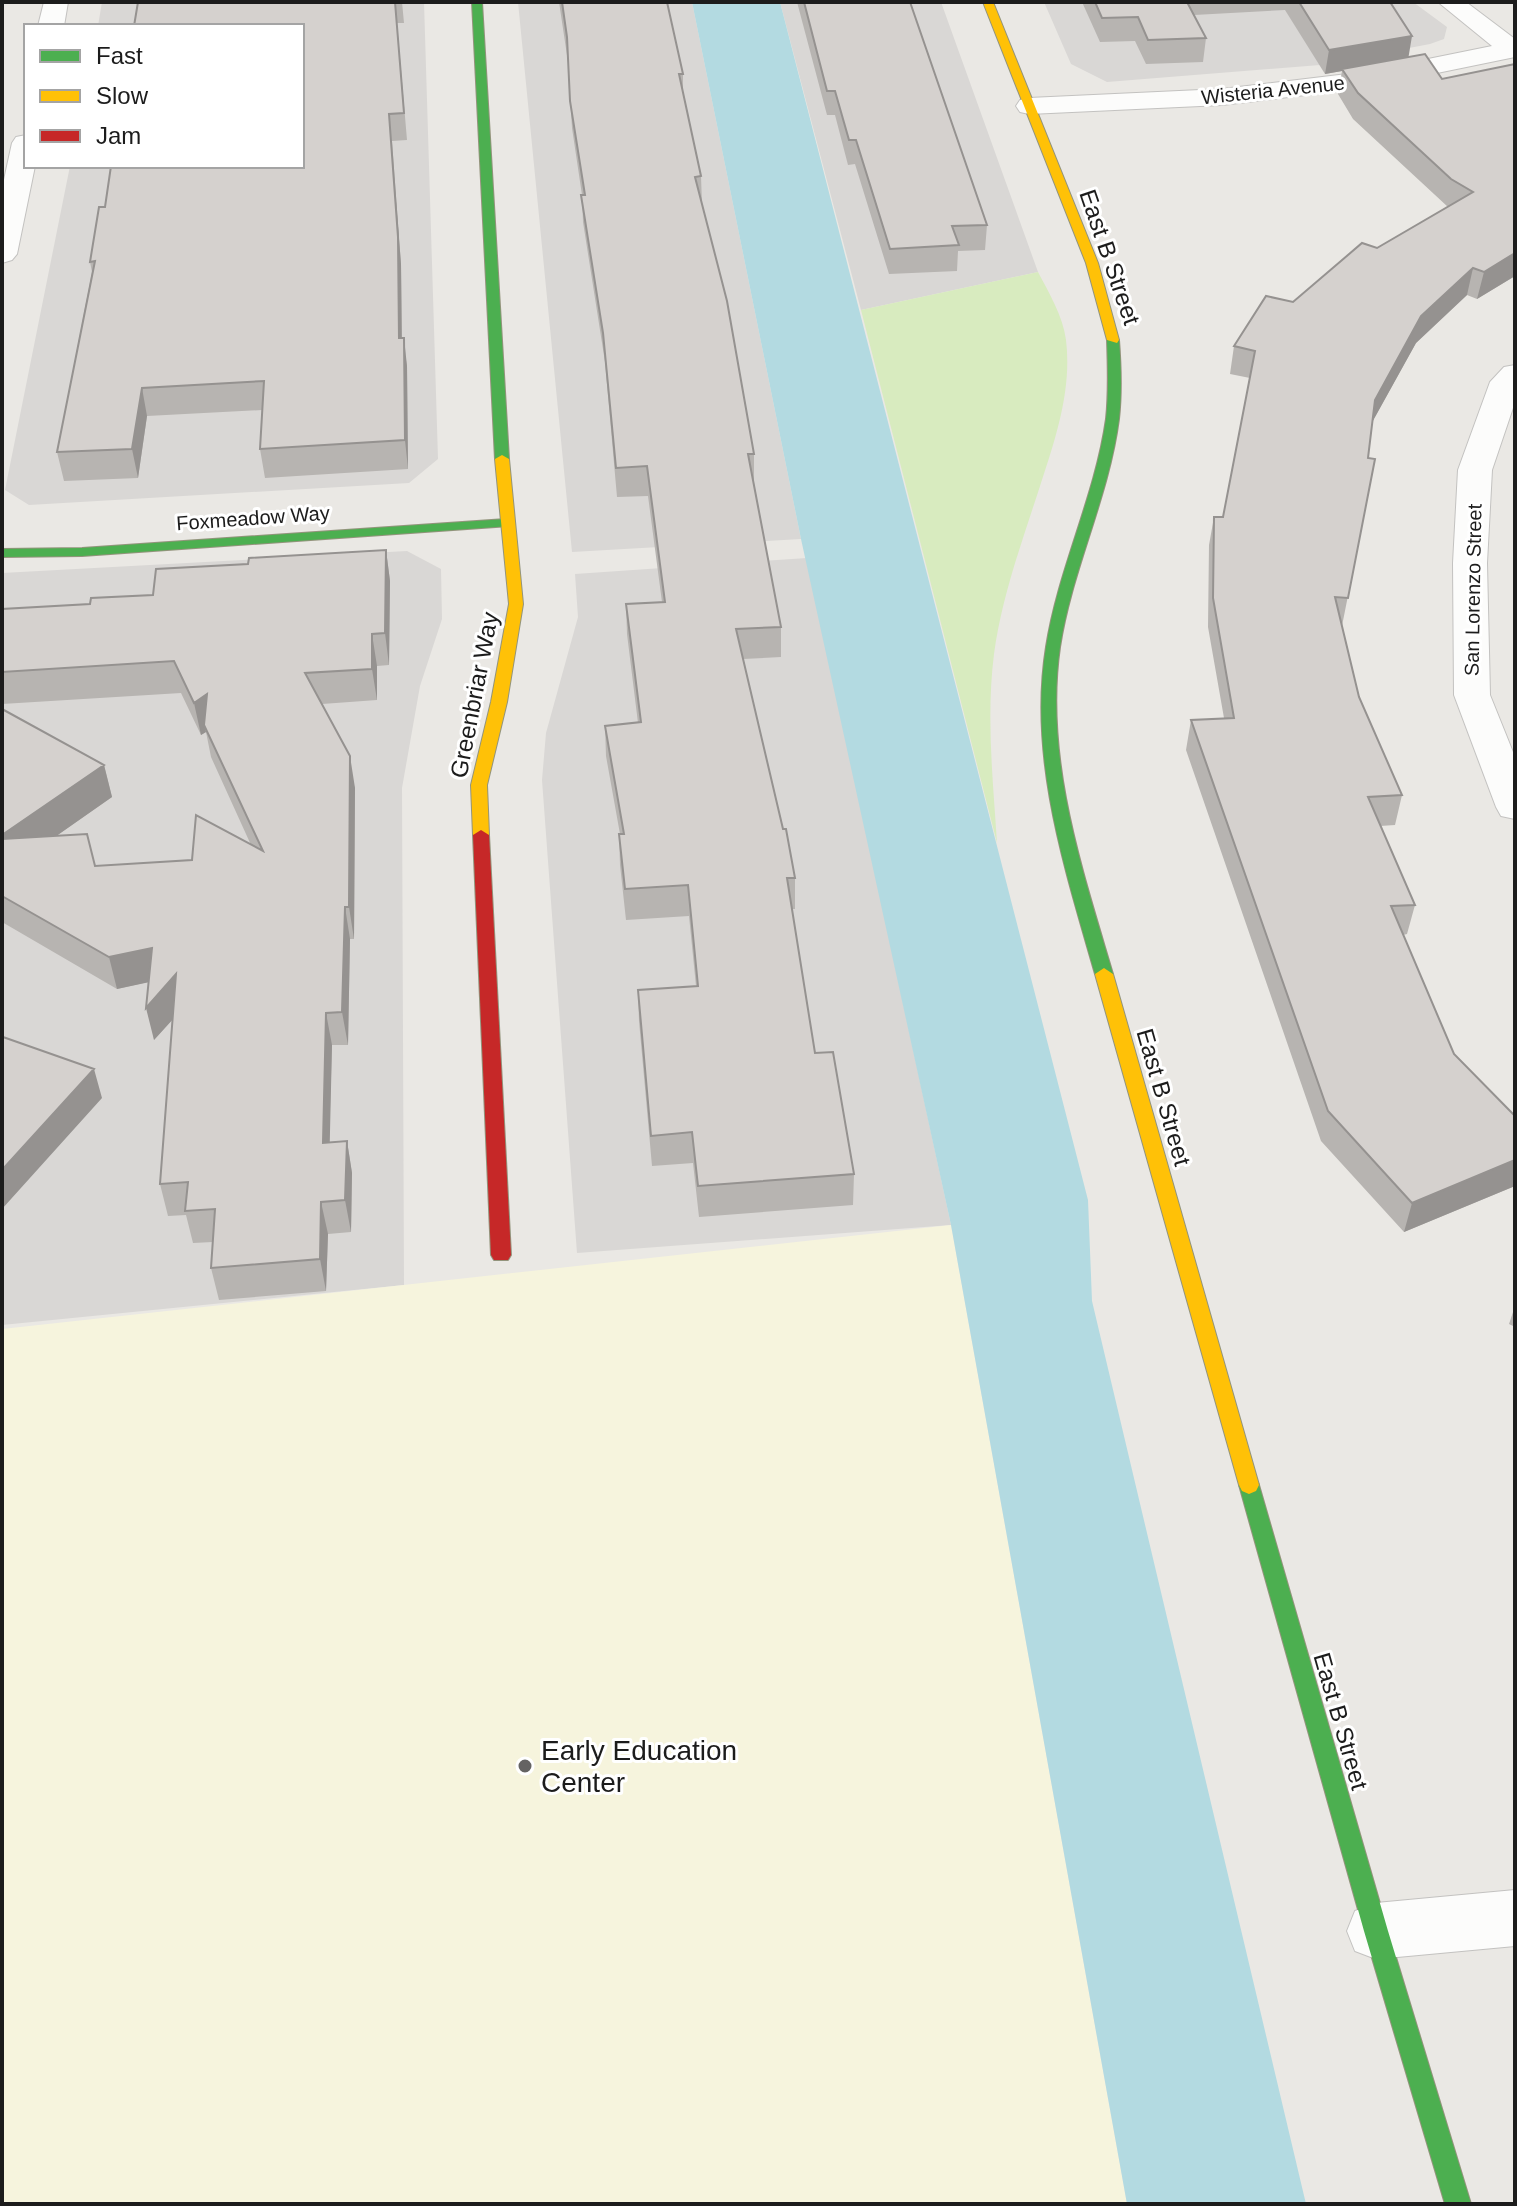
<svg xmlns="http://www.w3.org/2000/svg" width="1517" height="2206" font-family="Helvetica,sans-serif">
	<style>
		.residential { fill: #d9d7d5 }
		.education { fill: #f6f4dd }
		.grass { fill: #d8ebbf }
		.water { fill: #b3dae1 }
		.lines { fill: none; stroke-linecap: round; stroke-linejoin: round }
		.street-casing { stroke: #c3c2c0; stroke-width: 2 }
		.fast-casing { stroke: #93947c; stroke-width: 2 }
		.slow-casing { stroke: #93947c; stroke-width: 2 }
		.jam-casing { stroke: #93947c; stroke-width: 2 }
		.street { fill: #fcfcfb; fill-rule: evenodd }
		.fast { fill: #4caf50; fill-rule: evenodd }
		.slow { fill: #ffc107; fill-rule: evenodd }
		.jam { fill: #c62828; fill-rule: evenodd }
		.wall { fill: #b7b4b1 }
		.shaded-wall { fill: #959290 }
		.building { fill: #d5d1ce; stroke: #959290; stroke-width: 2 }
		.poi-dot { fill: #646362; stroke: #fff; stroke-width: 3 }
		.labels { text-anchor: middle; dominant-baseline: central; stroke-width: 6; stroke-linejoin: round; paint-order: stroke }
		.far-street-label { font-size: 20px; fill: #1c1c1c; stroke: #fff }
		.street-label { font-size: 24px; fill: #1c1c1c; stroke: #fff }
		.near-poi-label { font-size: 28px; fill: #1c1c1c; stroke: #fff; text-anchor: start }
	</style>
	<rect width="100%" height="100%" fill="#eae8e4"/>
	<path class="residential" d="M 102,2 L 424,2 L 438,459 L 409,483 L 29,505 L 5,490 L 70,166 L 302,166 L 302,26 L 98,26 Z
		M 518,2 L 692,2 L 801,539 L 572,552 Z
		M 780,2 L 941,2 L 1038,272 L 861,310 Z
		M 1044,2 L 1413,2 L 1447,27 L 1444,39 L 1430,44 L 1320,65 L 1107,82 L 1071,64 Z
		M 407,551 L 441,569 L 442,619 L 420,686 L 402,788 L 404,1285 L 2,1325 L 2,573 Z
		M 807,558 L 951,1225 L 577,1253 L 542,780 L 546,733 L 578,617 L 575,574 Z"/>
	<path class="education" d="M 951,1225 L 1127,2204 L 2,2204 L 2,1329 Z"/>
	<path class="grass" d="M 1038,272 C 1049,293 1063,316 1066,340 C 1072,389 1056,437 1041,483 C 1023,539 1002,595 994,654 C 986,717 993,780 997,843 L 861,310 Z"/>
	<path class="water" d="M 692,2 L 780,2 L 1088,1200 L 1092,1301 L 1306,2204 L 1127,2204 L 951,1225 L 801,539 Z"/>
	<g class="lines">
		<defs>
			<path id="street" d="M 44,2 L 68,2 L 64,26 L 38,26 Z
				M 1438,2 L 1466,2 L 1515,39 L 1515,57 L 1364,88 L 1222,105 L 1029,114 L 1020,112 L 1016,106 L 1020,100 L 1029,98 L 1222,89 L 1364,72 L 1492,46 Z
				M 26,135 L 26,166 L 35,166 L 17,254 L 12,260 L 2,263 L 2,189 L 12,143 L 16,137 Z
				M 1515,365 L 1515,402 L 1492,470 L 1487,563 L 1490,695 L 1515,757 L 1515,819 L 1501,816 L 1496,807 L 1454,695 L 1453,563 L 1458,470 L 1490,382 L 1504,367 Z
				M 1515,1890 L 1515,1946 L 1376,1959 L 1355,1951 L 1347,1931 L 1355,1911 L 1376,1903 Z"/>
			<path id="fast" d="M 472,2 L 482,2 L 509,459 L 502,463 L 495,459 Z
				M 1113,336 L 1119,340 C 1121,366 1122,392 1119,419 C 1109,497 1072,569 1060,647 C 1044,758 1082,869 1113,974 L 1104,980 L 1095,974 C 1065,869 1028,758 1046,647 C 1058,569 1095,497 1106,419 C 1109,392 1108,366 1107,340 Z
				M 506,519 L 513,523 L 511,526 L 82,556 L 2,557 L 2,549 L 82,548 Z
				M 1249,1476 L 1256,1479 L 1259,1485 L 1388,1931 L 1471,2204 L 1445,2204 L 1364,1931 L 1239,1485 L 1242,1479 Z"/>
			<path id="slow" d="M 983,2 L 993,2 L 1098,263 L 1119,340 L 1117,343 L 1107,340 L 1086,263 Z
				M 502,455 L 509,459 L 523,604 L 507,702 L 487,785 L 489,835 L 481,840 L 473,835 L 471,785 L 491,702 L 509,604 L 495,459 Z
				M 1104,968 L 1113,974 L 1259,1485 L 1256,1491 L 1249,1494 L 1242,1491 L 1239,1485 L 1095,974 Z"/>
			<path id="jam" d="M 481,830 L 489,835 L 511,1255 L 508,1260 L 494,1260 L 491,1255 L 473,835 Z"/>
		</defs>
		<use href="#street" class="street-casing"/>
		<use href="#fast" class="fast-casing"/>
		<use href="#slow" class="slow-casing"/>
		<use href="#jam" class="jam-casing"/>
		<use href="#street" class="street"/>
		<use href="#fast" class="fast"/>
		<use href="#slow" class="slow"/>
		<use href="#jam" class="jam"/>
	</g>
	<path class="wall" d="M 138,2 L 402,2 L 404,23 L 397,23 L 407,140 L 392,141 L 401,264 L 402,338 L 407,366 L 408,469 L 265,478 L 260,449 L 262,410 L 147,416 L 138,478 L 64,481 L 57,452 L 92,272 L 90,262 L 105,207 Z
		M 559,2 L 667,2 L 683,74 L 683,94 L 701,176 L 702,204 L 754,454 L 754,483 L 781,627 L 781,657 L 743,659 L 795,878 L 795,909 L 792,909 L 815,1053 L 854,1174 L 853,1205 L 699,1217 L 693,1163 L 652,1166 L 639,1021 L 638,990 L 696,986 L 689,916 L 626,920 L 620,865 L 619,834 L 620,834 L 606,756 L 605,726 L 638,723 L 627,634 L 626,604 L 662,602 L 648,496 L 617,497 L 605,362 L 583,222 L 582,195 L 572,128 L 568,62 Z
		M 797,2 L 910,2 L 987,225 L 985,250 L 958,251 L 957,271 L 889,274 L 855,164 L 848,165 L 835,115 L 827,115 Z
		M 1082,2 L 1390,2 L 1408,57 L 1515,276 L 1477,299 L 1467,295 L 1416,343 L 1372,422 L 1368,458 L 1375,459 L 1342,626 L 1359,697 L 1402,795 L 1395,825 L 1380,826 L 1415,905 L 1407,934 L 1403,935 L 1454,1054 L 1515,1116 L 1515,1186 L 1404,1232 L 1321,1141 L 1186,750 L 1191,720 L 1224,718 L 1208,627 L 1209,545 L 1214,517 L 1223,517 L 1250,378 L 1230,374 L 1234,346 L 1293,302 L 1377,248 L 1448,207 L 1353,119 L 1338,94 L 1342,71 L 1325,74 L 1285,10 L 1194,15 L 1206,38 L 1203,62 L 1146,64 L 1135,41 L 1100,42 Z
		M 386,550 L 390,581 L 389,665 L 377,666 L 377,700 L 322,704 L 355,788 L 354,939 L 350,939 L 348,1045 L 332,1045 L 329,1142 L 347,1141 L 352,1173 L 351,1232 L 328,1234 L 326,1291 L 219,1300 L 211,1268 L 213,1242 L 193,1243 L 186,1215 L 168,1216 L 160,1184 L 173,1019 L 154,1040 L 148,982 L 117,989 L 2,922 L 2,709 L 104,765 L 112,797 L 56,836 L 95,866 L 192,860 L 251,845 L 211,757 L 206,732 L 201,735 L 181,693 L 2,704 L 2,609 L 90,604 L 153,595 L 248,564 Z
		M 1515,1306 L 1515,1327 L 1509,1324 Z"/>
	<path class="shaded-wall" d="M 1412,36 L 1408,60 L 1342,69 L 1342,71 L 1325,74 L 1329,50 Z
		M 389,114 L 401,264 L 402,367 L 399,338 Z
		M 1515,253 L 1515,276 L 1477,299 L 1484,272 Z
		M 1473,268 L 1467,295 L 1416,343 L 1369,428 L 1375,400 L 1421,316 Z
		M 404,338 L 407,366 L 408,469 L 405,440 Z
		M 142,388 L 147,416 L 138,478 L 132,449 Z
		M 386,550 L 390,581 L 389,665 L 385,633 Z
		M 372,634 L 377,666 L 377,700 L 372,669 Z
		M 207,694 L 204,725 L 206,732 L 201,735 L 194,703 Z
		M 350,756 L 355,788 L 354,939 L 349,907 Z
		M 104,765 L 112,797 L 5,872 L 2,863 L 2,835 Z
		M 345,907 L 350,939 L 348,1045 L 342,1012 Z
		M 152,948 L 159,980 L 117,989 L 109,957 Z
		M 176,974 L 184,1007 L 154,1040 L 146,1008 Z
		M 326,1013 L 332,1045 L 329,1175 L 323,1143 Z
		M 94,1069 L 102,1098 L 2,1209 L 2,1170 Z
		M 347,1141 L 352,1173 L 351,1232 L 345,1200 Z
		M 1515,1160 L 1515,1186 L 1404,1232 L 1412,1203 Z
		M 321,1202 L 328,1234 L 326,1291 L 320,1259 Z"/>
	<path class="building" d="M 138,2 L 395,2 L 404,113 L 389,114 L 398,237 L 399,338 L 404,338 L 405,440 L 260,449 L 264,381 L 142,388 L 132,449 L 57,452 L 95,261 L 90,262 L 99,207 L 105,207 L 111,166 L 302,166 L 302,26 L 134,26 Z
		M 562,2 L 667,2 L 683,74 L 679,74 L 701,176 L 695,177 L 727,301 L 754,454 L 748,454 L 781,627 L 736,629 L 783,829 L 786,829 L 795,878 L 787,878 L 815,1053 L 833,1052 L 854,1174 L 698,1186 L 692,1132 L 651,1136 L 638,990 L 698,986 L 688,885 L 625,889 L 619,834 L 624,834 L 605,726 L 641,722 L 626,604 L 665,602 L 647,466 L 616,468 L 603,333 L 581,195 L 585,195 L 570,101 L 567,37 Z
		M 804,2 L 910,2 L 987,225 L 952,226 L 959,245 L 890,249 L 856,140 L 849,140 L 835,91 L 827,91 Z
		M 1095,2 L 1187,2 L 1206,38 L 1148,40 L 1138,17 L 1102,18 Z
		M 1299,2 L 1390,2 L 1412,36 L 1329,50 Z
		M 1425,54 L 1442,79 L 1515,64 L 1515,253 L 1484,272 L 1473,268 L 1421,316 L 1375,400 L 1368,458 L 1375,459 L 1348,598 L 1335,597 L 1359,697 L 1402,795 L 1368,797 L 1415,905 L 1391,906 L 1454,1054 L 1515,1116 L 1515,1160 L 1412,1203 L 1328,1111 L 1191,720 L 1234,718 L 1213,598 L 1214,517 L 1223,517 L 1255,351 L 1234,346 L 1266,296 L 1293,302 L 1362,243 L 1377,248 L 1473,192 L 1451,179 L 1358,93 L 1342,69 Z
		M 386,550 L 385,633 L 372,634 L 372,669 L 305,673 L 350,756 L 349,907 L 345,907 L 342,1012 L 326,1013 L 323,1143 L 347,1141 L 345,1200 L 321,1202 L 320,1259 L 211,1268 L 215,1209 L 185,1211 L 188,1182 L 160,1184 L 176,974 L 146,1008 L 152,948 L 109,957 L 2,896 L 2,839 L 87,834 L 95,866 L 192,860 L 196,815 L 263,851 L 204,725 L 207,694 L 194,703 L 174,661 L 2,672 L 2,609 L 90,604 L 91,598 L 153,595 L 156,569 L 248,564 L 249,558 Z
		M 2,709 L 104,765 L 2,835 Z
		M 3,1037 L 94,1069 L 2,1170 L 2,1038 Z"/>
	<circle class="poi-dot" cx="525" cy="1766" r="8"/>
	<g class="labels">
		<g class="far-street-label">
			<text transform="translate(1273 90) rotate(-6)">Wisteria Avenue</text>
			<text transform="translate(253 518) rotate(-4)">Foxmeadow Way</text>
			<text transform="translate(1473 590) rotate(-89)">San Lorenzo Street</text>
		</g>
		<g class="street-label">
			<text transform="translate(1110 257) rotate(71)">East B Street</text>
			<text transform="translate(474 695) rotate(-79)">Greenbriar Way</text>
			<text transform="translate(1164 1097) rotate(74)">East B Street</text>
			<text transform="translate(1341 1721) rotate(74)">East B Street</text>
		</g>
		<g class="near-poi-label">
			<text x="541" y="1750">Early Education<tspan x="541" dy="32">Center</tspan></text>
		</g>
	</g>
	<rect width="1517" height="2206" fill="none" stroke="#1c1c1c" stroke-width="8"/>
	<rect x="24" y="24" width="280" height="144" fill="#ffffff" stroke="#a4a4a4" stroke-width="2"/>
	<rect x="40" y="50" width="40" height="12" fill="#4caf50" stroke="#a4a4a4" stroke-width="2"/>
	<text x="96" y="64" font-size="24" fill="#1c1c1c">Fast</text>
	<rect x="40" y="90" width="40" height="12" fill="#ffc107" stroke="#a4a4a4" stroke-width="2"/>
	<text x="96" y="104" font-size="24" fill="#1c1c1c">Slow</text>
	<rect x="40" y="130" width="40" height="12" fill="#c62828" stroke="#a4a4a4" stroke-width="2"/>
	<text x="96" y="144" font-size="24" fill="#1c1c1c">Jam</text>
</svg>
